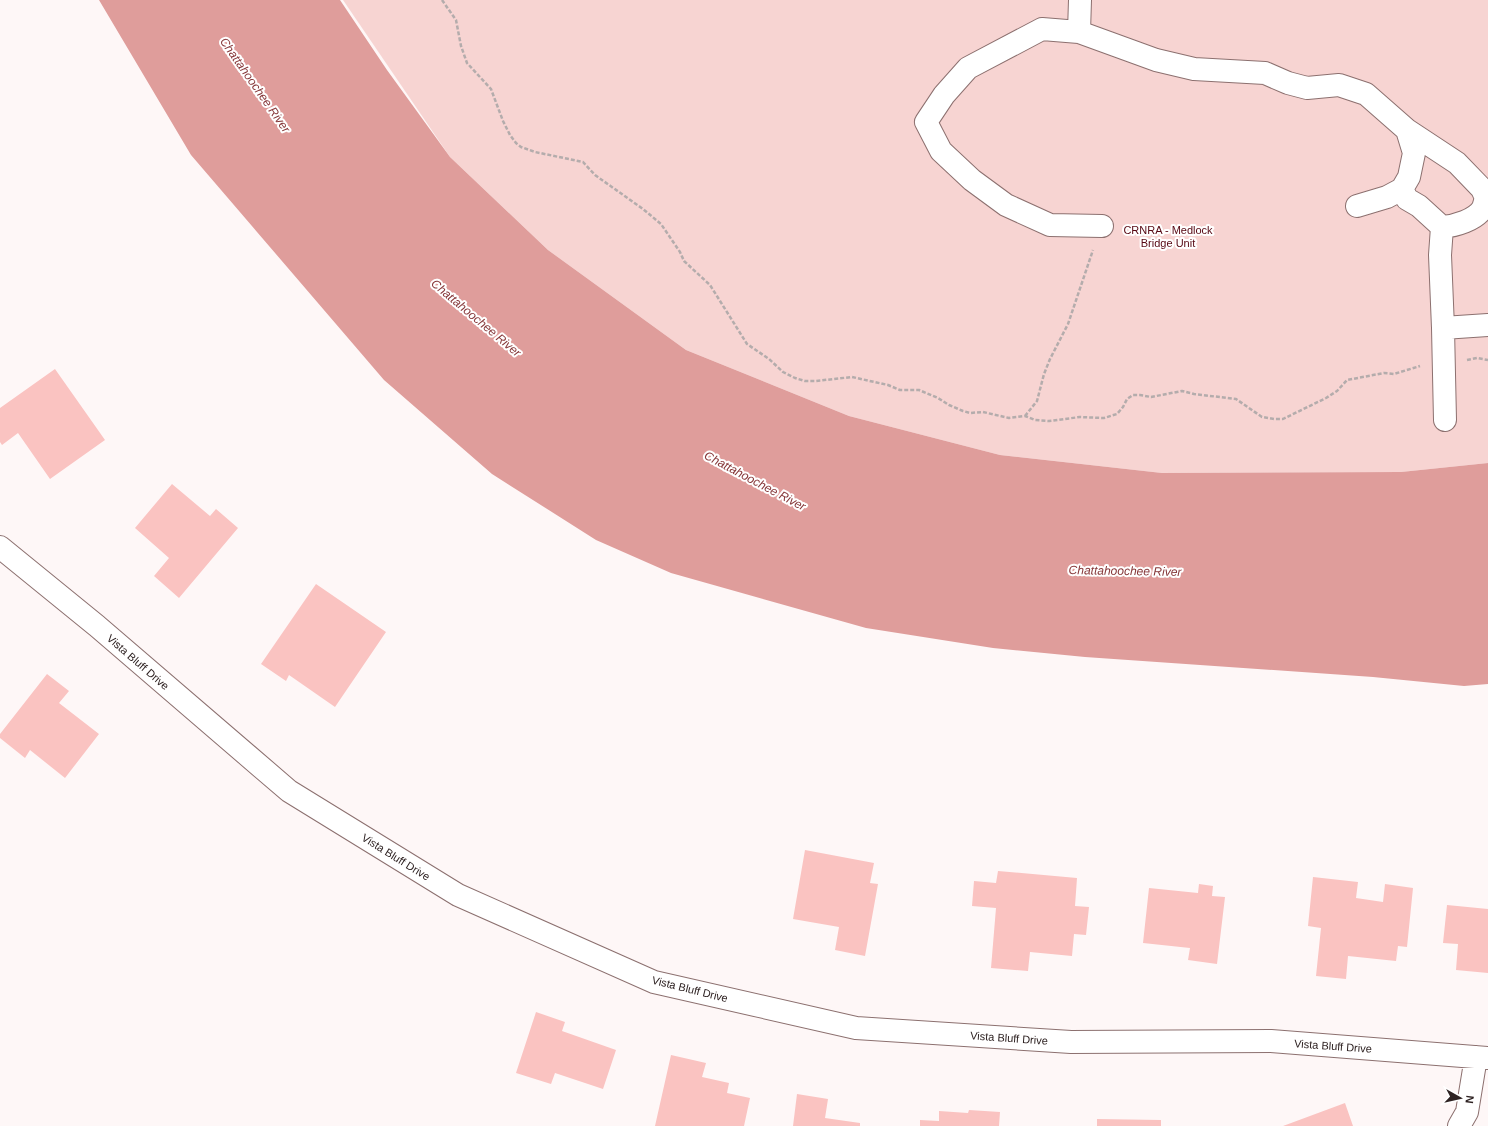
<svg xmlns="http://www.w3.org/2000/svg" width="1488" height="1126" font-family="Helvetica,sans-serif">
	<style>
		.green { fill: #f7d4d2 }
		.water { fill: #df9d9b }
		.building { fill: #fac3c1 }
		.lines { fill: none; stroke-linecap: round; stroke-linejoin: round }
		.minor-casing { stroke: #8c706f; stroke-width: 24 }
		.path { stroke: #b4acac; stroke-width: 2.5; stroke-dasharray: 4 2; stroke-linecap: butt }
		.minor { stroke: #fff; stroke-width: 22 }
		.labels { text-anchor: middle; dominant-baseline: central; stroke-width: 4; stroke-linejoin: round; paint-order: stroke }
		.park-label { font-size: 11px; fill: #560712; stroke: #fff }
		.street-label { font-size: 11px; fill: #2e2222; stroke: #fff }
		.water-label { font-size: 12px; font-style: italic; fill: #863739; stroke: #fff }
	</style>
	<rect width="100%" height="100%" fill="#fef7f7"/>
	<path class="green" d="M 343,0 L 1488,0 L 1488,463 L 1401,472 L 1162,473 L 1000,455 L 849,416 L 686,350 L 548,250 L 450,157 Z"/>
	<path class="water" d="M 99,0 L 340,0 L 387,70 L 450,157 L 548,250 L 686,350 L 849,416 L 1000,455 L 1162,473 L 1401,472 L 1488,463 L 1488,684 L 1464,686 L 1373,677 L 1085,657 L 993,648 L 866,628 L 671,573 L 596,540 L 492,474 L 384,380 L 191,155 Z"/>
	<path class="building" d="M 55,369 L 105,440 L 50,479 L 18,433 L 2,445 L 0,442 L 0,408 Z
		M 172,484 L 210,516 L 216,509 L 238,528 L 179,598 L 154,576 L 169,558 L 135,528 Z
		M 316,584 L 386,632 L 335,707 L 289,675 L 286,681 L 261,664 Z
		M 47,674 L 69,691 L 59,703 L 99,734 L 65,778 L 30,750 L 25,758 L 0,738 L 0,734 Z
		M 805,850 L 874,863 L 870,883 L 878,884 L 865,956 L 835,950 L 839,927 L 793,919 Z
		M 998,871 L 1077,878 L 1075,906 L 1089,907 L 1086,935 L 1074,934 L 1072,956 L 1030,952 L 1028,971 L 991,968 L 996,908 L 972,906 L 974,881 L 996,883 Z
		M 1313,877 L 1358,882 L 1356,898 L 1383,902 L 1385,884 L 1413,888 L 1407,947 L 1398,946 L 1396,961 L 1348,956 L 1346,979 L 1316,976 L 1321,928 L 1308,926 Z
		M 1199,884 L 1213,886 L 1212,896 L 1225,897 L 1217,964 L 1188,960 L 1190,948 L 1143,943 L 1149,888 L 1198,893 Z
		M 1447,905 L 1488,909 L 1488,973 L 1456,970 L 1458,944 L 1443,943 Z
		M 536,1012 L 565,1022 L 562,1031 L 616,1050 L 603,1089 L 555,1073 L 551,1084 L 516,1073 Z
		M 671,1055 L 706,1063 L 702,1077 L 729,1083 L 727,1093 L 750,1098 L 744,1126 L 655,1126 Z
		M 797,1094 L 828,1099 L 825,1118 L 860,1123 L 860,1126 L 793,1126 Z
		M 1345,1103 L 1353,1126 L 1283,1126 Z
		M 969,1110 L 1000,1112 L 999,1126 L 920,1126 L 920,1120 L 939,1121 L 939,1111 L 968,1113 Z
		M 1097,1119 L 1161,1120 L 1161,1126 L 1097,1126 Z"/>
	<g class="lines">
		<defs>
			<path id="minor" d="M 1079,32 L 1080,0
				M 1357,206 L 1387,197 L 1402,189 L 1409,177 L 1414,153 L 1407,130
				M 1102,226 L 1050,225 L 1006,205 L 972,180 L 941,151 L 926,122 L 944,95 L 968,68 L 1042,29 L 1079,32 L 1156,60 L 1194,69 L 1265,73 L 1288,83 L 1307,88 L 1339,85 L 1366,94 L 1407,130 L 1457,163 L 1482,189 L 1486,198 C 1485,201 1484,205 1483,208 C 1476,220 1455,226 1442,227 L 1419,206 L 1407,199 L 1402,189
				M 1442,227 L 1440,255 L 1443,328 L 1445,420
				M 1443,328 L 1488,325
				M 0,547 L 97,626 L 289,791 L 458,895 L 654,982 L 856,1028 L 1071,1042 L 1271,1041 L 1488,1058
				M 1459,1126 L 1467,1112 L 1476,1057"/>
		</defs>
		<use href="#minor" class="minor-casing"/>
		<path class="path" d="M 442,0 L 456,20 L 461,46 L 467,63 L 491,89 L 503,121 L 510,135 L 516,143 L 521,147 L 535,152 L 583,162 L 595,175 L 643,209 L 661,224 L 680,252 L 684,261 L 710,285 L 747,344 L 769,359 L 783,372 L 795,378 L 805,381 L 816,381 L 852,377 L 888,385 L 900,390 L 919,390 L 938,398 L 949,405 L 963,411 L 970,413 L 983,412 L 1009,418 L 1025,416 L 1035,420 L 1049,421 L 1080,417 L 1104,418 L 1117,414 L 1123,407 L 1127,399 L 1133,395 L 1140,395 L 1151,397 L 1182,391 L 1194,394 L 1236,399 L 1262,417 L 1274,419 L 1283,419 L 1326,398 L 1337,391 L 1347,380 L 1384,373 L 1394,374 L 1420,366
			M 1467,360 L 1477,358 L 1488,360
			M 1025,416 L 1037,401 L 1044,374 L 1050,359 L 1068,324 L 1093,250"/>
		<use href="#minor" class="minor"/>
	</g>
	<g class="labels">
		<g class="park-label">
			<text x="1168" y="230">CRNRA - Medlock<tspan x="1168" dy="13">Bridge Unit</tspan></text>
		</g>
		<g class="street-label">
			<text transform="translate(138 662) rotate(41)">Vista Bluff Drive</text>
			<text transform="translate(396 857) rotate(32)">Vista Bluff Drive</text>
			<text transform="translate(690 989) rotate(14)">Vista Bluff Drive</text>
			<text transform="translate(1009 1038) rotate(4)">Vista Bluff Drive</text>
			<text transform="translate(1333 1046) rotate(4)">Vista Bluff Drive</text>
		</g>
		<g class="water-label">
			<text transform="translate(255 85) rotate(55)">Chattahoochee River</text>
			<text transform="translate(476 318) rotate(40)">Chattahoochee River</text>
			<text transform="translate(755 481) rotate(28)">Chattahoochee River</text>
			<text transform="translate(1125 571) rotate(1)">Chattahoochee River</text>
		</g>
	</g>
	<g transform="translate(1460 1098) rotate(98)" stroke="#ffffff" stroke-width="3" paint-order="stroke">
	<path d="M0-3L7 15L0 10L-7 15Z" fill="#2e2222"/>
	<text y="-6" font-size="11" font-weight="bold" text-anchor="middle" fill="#2e2222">N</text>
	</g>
</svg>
